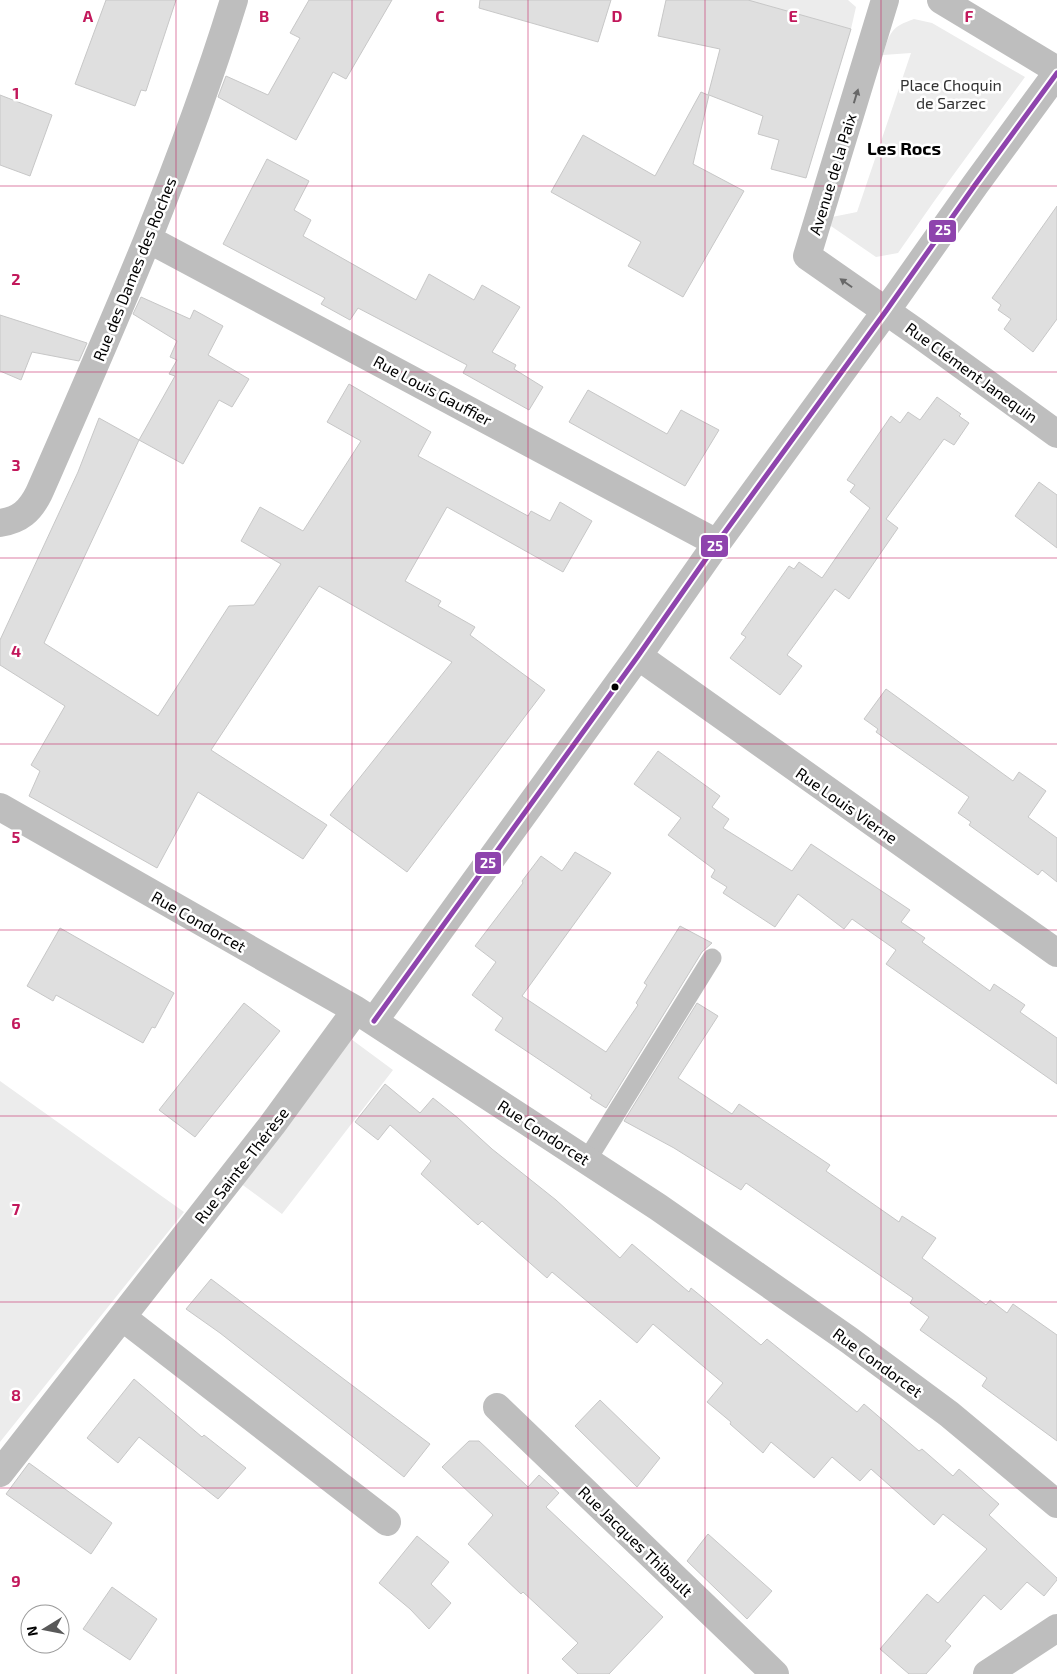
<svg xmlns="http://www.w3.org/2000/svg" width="1057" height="1674" font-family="'Exo 2',sans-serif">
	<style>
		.green { fill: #ececec }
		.building { fill: #dfdfdf; stroke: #c7c7c7 }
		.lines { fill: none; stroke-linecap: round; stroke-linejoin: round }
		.service { stroke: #bebebe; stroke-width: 19 }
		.minor { stroke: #bebebe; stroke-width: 28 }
		.bus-1-casing { stroke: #fff; stroke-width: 9 }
		.bus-1 { stroke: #8e44ad; stroke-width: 5 }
		.oneway { fill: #686868 }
		.grid { fill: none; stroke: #c2185b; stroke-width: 1; stroke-opacity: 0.55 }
		.bus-dot { fill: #000; stroke: #fff; stroke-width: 2 }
		.labels { text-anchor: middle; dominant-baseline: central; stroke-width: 5; stroke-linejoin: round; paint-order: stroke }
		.park-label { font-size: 16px; fill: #333; stroke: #fff }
		.street-label { font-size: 16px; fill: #000; stroke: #fff }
		.neighbourhood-label { font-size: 18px; font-weight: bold; fill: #000; stroke: #fff }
		.grid-label { font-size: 16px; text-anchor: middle; font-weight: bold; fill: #c2185b; stroke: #fff; stroke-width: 5; stroke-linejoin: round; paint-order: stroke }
		.line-badge { stroke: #fff; stroke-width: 2 }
		.badge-label { font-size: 14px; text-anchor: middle; font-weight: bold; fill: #fff }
	</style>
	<rect width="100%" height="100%" fill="#fff"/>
	<path class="green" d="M 731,0 L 848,0 L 856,7 L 851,29 L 764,5 L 753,46 Z
		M 914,19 L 932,23 L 1025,77 L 935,200 L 898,253 L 876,257 L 828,224 L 827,218 L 857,212 L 911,53 L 883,55 C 890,32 891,27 914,19 Z
		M 347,1036 L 393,1070 L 282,1214 L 240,1183 Z
		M 0,1081 L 184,1212 L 0,1442 Z"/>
	<path class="building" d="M 106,0 L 176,0 L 146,91 L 141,90 L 135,106 L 75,84 Z
		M 309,0 L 392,0 L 346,79 L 333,72 L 296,140 L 218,97 L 226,76 L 268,95 L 300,38 L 290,33 Z
		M 480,0 L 611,0 L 598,42 L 479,8 Z
		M 666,0 L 748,0 L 851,29 L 806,178 L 771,169 L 779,140 L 758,134 L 763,116 L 709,95 L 693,164 L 744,191 L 683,297 L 628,266 L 641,242 L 551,192 L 583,135 L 655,176 L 701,92 L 708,95 L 720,49 L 658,36 Z
		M 0,95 L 52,115 L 30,176 L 0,165 Z
		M 267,159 L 309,181 L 294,210 L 311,220 L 303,236 L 416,300 L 429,274 L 474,300 L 482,285 L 520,307 L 492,352 L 516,365 L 514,369 L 543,387 L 529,410 L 463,373 L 467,365 L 358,308 L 350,320 L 321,304 L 325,298 L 223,244 Z
		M 1057,206 L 1057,319 L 1033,352 L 1004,329 L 1011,319 L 998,310 L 1001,305 L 992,298 Z
		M 141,297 L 190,319 L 194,310 L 223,326 L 208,355 L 249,379 L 232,407 L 219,400 L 183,464 L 139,440 L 175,376 L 169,374 L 177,360 L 170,357 L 177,341 L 133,314 Z
		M 0,315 L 87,343 L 79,361 L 32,352 L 21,380 L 0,371 Z
		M 349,384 L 431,432 L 418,456 L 528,516 L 531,511 L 550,521 L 560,502 L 592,521 L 563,572 L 447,507 L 405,581 L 441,601 L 438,606 L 475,627 L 470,635 L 545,690 L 407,872 L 330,815 L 452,662 L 319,586 L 211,750 L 327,825 L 303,859 L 198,792 L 157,868 L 29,796 L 40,771 L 31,765 L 65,706 L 0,665 L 0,640 L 78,472 L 99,418 L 139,440 L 44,643 L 158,716 L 229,606 L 254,605 L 281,564 L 241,541 L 260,507 L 303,531 L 361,441 L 327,422 Z
		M 588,390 L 667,434 L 681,410 L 719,430 L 685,486 L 569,422 Z
		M 937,397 L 961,414 L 959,416 L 969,423 L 954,445 L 944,439 L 886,519 L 898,528 L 849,599 L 835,589 L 787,655 L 802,666 L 780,695 L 730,658 L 746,637 L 741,634 L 789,566 L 794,569 L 799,562 L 822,578 L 870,508 L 850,492 L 855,485 L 847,480 L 891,416 L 900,423 L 908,412 L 920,420 Z
		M 1039,482 L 1057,495 L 1057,548 L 1015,516 Z
		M 886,689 L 1013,781 L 1019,772 L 1046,791 L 1028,817 L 1057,838 L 1057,882 L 1042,870 L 1038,875 L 969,825 L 971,822 L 958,813 L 969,797 L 876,732 L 878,729 L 864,719 Z
		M 658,751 L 720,796 L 712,807 L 729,819 L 723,828 L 792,871 L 811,844 L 910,910 L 901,922 L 925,938 L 922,942 L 990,991 L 994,984 L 1025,1005 L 1020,1012 L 1057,1038 L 1057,1084 L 886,964 L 896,950 L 852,919 L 844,929 L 798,894 L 775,927 L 723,893 L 727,887 L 711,877 L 715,870 L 668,835 L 681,818 L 634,784 Z
		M 575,852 L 611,873 L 522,996 L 606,1052 L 638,1005 L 636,1003 L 647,985 L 644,983 L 680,926 L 712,943 L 702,952 L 606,1108 L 590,1098 L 592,1095 L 495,1030 L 503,1018 L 472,995 L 496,962 L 475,946 L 523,883 L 522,881 L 541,856 L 562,871 Z
		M 60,928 L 174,993 L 155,1028 L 152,1027 L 143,1043 L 56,995 L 53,1001 L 27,986 Z
		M 244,1003 L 280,1031 L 195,1137 L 159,1110 Z
		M 697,1003 L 718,1016 L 678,1078 L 732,1114 L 739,1104 L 830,1165 L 826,1171 L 899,1222 L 902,1216 L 936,1238 L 922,1258 L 986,1305 L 990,1300 L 1007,1313 L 1013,1304 L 1057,1335 L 1057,1441 L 982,1386 L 987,1378 L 920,1330 L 929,1317 L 910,1303 L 913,1298 L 746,1183 L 741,1190 L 674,1148 L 624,1121 Z
		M 385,1084 L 420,1113 L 433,1098 L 458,1118 L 492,1149 L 556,1200 L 620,1258 L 632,1244 L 689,1292 L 691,1288 L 761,1345 L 767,1339 L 857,1412 L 864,1404 L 919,1451 L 922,1449 L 953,1476 L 959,1469 L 999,1504 L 989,1515 L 1057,1578 L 1057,1580 L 1044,1596 L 1027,1582 L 1001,1610 L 984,1595 L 945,1641 L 951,1646 L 926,1674 L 909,1674 L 880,1649 L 927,1594 L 938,1603 L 987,1549 L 943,1514 L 934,1525 L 871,1469 L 860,1481 L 832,1457 L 814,1478 L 771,1442 L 763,1453 L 730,1424 L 731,1422 L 707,1402 L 723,1383 L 653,1324 L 637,1343 L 552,1272 L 547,1278 L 482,1221 L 478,1225 L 421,1174 L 431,1161 L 390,1125 L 378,1140 L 355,1122 Z
		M 211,1279 L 430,1444 L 404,1477 L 220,1333 L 186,1309 Z
		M 134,1379 L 202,1437 L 204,1435 L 246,1468 L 218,1499 L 139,1437 L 118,1463 L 87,1438 Z
		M 600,1400 L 660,1458 L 637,1487 L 575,1426 Z
		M 469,1441 L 479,1441 L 528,1487 L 539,1475 L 559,1493 L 546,1507 L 663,1617 L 609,1674 L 578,1674 L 562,1659 L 578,1643 L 523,1592 L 521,1594 L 468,1544 L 493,1515 L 442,1467 Z
		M 29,1463 L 112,1523 L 91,1554 L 6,1494 Z
		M 708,1534 L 772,1591 L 747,1619 L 687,1561 Z
		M 417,1536 L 449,1562 L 431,1584 L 451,1603 L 429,1629 L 410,1609 L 379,1583 Z
		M 112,1587 L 157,1619 L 130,1660 L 83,1629 Z"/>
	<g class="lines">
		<path class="service" d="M 587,1160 L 712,958"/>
		<path class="minor" d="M 885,0 L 807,256 L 916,332 L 1057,434
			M 941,0 L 1057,70
			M 148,239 L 717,543
			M 0,523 C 20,520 30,511 39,493 C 110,331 182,169 234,0
			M 638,656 L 1057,953
			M 0,807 L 356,1010 L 658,1207 L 849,1340 L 949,1414 L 1057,1504
			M 374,1021 L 638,656 L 717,543 L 886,311 L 975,185 L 1057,73
			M 122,1317 L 387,1522
			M 497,1407 L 775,1674
			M 0,1473 L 272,1125 L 356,1010
			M 987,1674 L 1057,1628"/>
		<defs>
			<path id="bus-1" d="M 374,1021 L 638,656 L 717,543 L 886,311 L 975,185 L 1057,73"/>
		</defs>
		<use href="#bus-1" class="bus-1-casing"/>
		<use href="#bus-1" class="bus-1"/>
	</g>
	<defs><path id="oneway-solid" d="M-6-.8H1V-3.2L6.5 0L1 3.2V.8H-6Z" transform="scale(1.25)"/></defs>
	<g class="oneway">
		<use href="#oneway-solid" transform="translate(856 96) rotate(-73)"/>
		<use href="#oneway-solid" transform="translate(846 283) rotate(-145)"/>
	</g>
	<path class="grid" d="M 176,0 L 176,1674M 352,0 L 352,1674M 528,0 L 528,1674M 705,0 L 705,1674M 881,0 L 881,1674M 0,186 L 1057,186M 0,372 L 1057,372M 0,558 L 1057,558M 0,744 L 1057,744M 0,930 L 1057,930M 0,1116 L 1057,1116M 0,1302 L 1057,1302M 0,1488 L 1057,1488"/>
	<circle class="bus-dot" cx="615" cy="687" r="4.5"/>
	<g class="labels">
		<g class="park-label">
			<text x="951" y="84">Place Choquin<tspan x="951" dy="18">de Sarzec</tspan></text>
		</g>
		<g class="street-label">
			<text transform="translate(832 174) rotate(-73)">Avenue de la Paix</text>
			<text transform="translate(134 269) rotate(-68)">Rue des Dames des Roches</text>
			<text transform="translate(972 372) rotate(36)">Rue Clément Janequin</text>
			<text transform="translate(433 390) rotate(28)">Rue Louis Gauffier</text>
			<text transform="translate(847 805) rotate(35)">Rue Louis Vierne</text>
			<text transform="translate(199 921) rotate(30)">Rue Condorcet</text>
			<text transform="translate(544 1132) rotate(33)">Rue Condorcet</text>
			<text transform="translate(241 1165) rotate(-52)">Rue Sainte-Thérèse</text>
			<text transform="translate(878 1362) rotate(36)">Rue Condorcet</text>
			<text transform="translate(636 1541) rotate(44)">Rue Jacques Thibault</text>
		</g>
		<g class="neighbourhood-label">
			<text x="904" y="148">Les Rocs</text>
		</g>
	</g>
	<g class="grid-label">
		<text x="88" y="22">A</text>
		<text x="264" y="22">B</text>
		<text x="440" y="22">C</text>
		<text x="617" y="22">D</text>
		<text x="793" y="22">E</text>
		<text x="969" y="22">F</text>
		<text x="16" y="99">1</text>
		<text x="16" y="285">2</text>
		<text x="16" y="471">3</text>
		<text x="16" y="657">4</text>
		<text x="16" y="843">5</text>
		<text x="16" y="1029">6</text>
		<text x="16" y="1215">7</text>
		<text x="16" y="1401">8</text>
		<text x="16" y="1587">9</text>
	</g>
	<g class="line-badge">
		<rect x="928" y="219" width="29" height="24" rx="5" fill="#8e44ad"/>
		<rect x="700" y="534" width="29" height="24" rx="5" fill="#8e44ad"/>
		<rect x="474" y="851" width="28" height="24" rx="5" fill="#8e44ad"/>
	</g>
	<g class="badge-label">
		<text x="943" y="235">25</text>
		<text x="715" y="551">25</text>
		<text x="488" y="868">25</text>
	</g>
	<g transform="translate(45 1629) rotate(260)"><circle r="24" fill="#ffffff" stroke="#999999"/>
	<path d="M0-4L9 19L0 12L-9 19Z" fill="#595959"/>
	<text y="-8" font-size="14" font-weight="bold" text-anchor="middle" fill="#000000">N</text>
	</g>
</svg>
